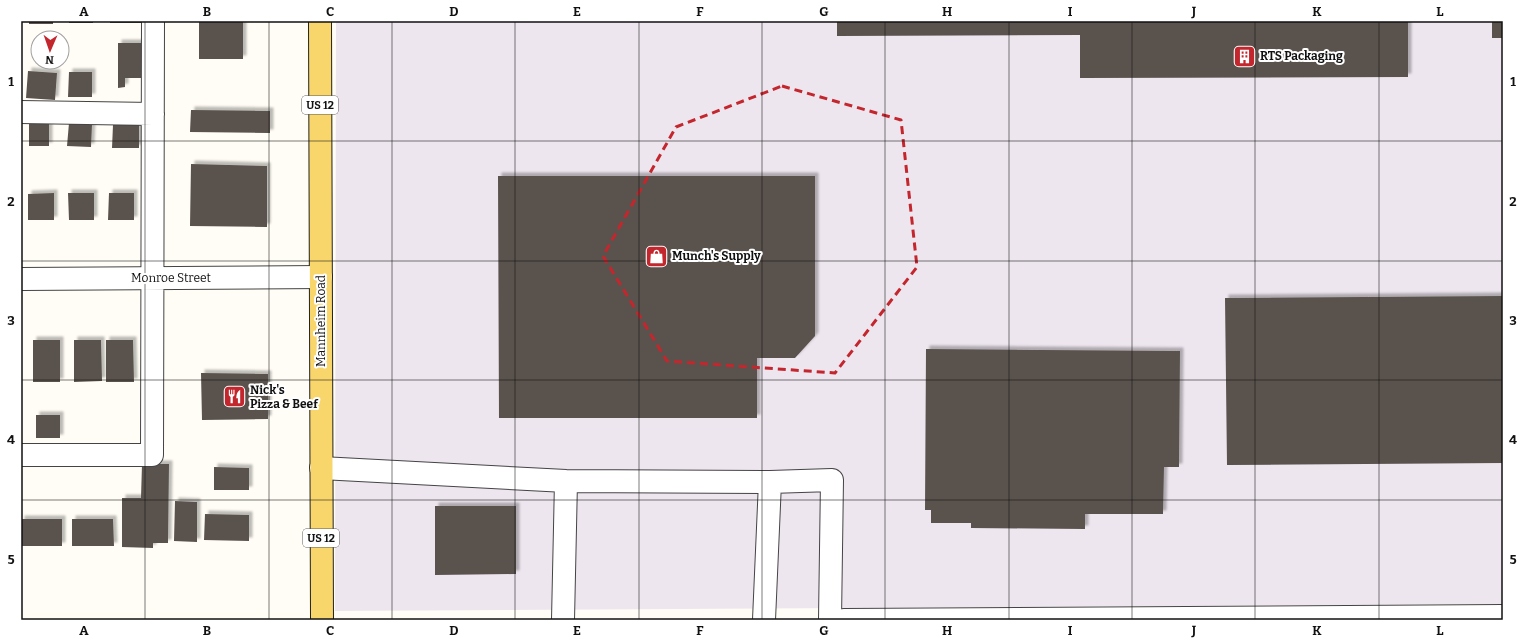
<svg xmlns="http://www.w3.org/2000/svg" width="1524" height="641" font-family="Bitter,serif">
	<style>
		.industrial { fill: #eee6ef }
		.building { fill: #5a524d; filter: url(#shadow) }
		.lines { fill: none; stroke-linecap: round; stroke-linejoin: round }
		.minor-casing { stroke: #444; stroke-width: 24 }
		.major-casing { stroke: #222; stroke-width: 24 }
		.minor { stroke: #fff; stroke-width: 22 }
		.major { stroke: #f9d66b; stroke-width: 22 }
		.marked { fill: none; stroke: #c4262e; stroke-width: 3; stroke-dasharray: 8 5; stroke-linejoin: round }
		.grid { fill: none; stroke: #111; stroke-width: 1; stroke-opacity: 0.55 }
		.labels { text-anchor: middle; dominant-baseline: central; stroke-width: 4; stroke-linejoin: round; paint-order: stroke }
		.shield { fill: #fff; stroke: #585858; stroke-width: 1 }
		.shield-label { font-size: 11px; font-weight: bold; fill: #111 }
		.poi-label { font-size: 12px; font-weight: bold; fill: #111; stroke: #fff; text-anchor: start }
		.street-label { font-size: 12px; fill: #111; stroke: #fff }
		.neatline { fill: none; stroke: #111; stroke-width: 1.5 }
		.grid-label { font-size: 13px; text-anchor: middle; font-weight: bold; fill: #111 }
	</style>
	<defs>
		<filter id="shadow"><feDropShadow dx="3.5" dy="-3.5" stdDeviation="1" flood-color="#0004"/></filter>
	</defs>
	<rect width="100%" height="100%" fill="#fffdf5"/>
	<path class="industrial" d="M 336,21 L 1503,21 L 1503,604 L 335,611 Z"/>
	<path class="building" d="M 29,21 L 53,21 L 53,24 L 29,24 Z
		M 69,21 L 93,21 L 93,23 L 69,23 Z
		M 110,21 L 141,21 L 141,23 L 110,23 Z
		M 199,21 L 243,21 L 243,59 L 199,59 Z
		M 837,21 L 1408,21 L 1408,77 L 1080,78 L 1080,35 L 837,36 Z
		M 1492,21 L 1503,21 L 1503,38 L 1492,38 Z
		M 118,43 L 141,43 L 141,78 L 125,78 L 125,87 L 118,88 Z
		M 28,71 L 57,73 L 55,100 L 26,98 Z
		M 69,72 L 92,72 L 92,97 L 68,97 Z
		M 191,110 L 270,111 L 270,133 L 190,132 Z
		M 29,123 L 49,123 L 49,146 L 29,146 Z
		M 69,123 L 92,124 L 91,147 L 67,146 Z
		M 113,125 L 139,125 L 139,148 L 112,148 Z
		M 191,164 L 267,166 L 267,227 L 190,226 Z
		M 498,176 L 815,176 L 815,336 L 795,358 L 757,358 L 757,418 L 499,418 Z
		M 54,193 L 54,220 L 28,220 L 28,194 Z
		M 68,193 L 94,193 L 94,220 L 69,220 Z
		M 109,193 L 134,193 L 134,220 L 108,220 Z
		M 1503,296 L 1503,463 L 1227,465 L 1225,298 Z
		M 33,340 L 60,340 L 60,382 L 33,382 Z
		M 74,340 L 101,340 L 102,381 L 74,382 Z
		M 106,340 L 133,340 L 134,382 L 106,382 Z
		M 926,349 L 1180,351 L 1179,467 L 1164,467 L 1163,514 L 1085,514 L 1085,529 L 971,528 L 971,523 L 931,523 L 931,510 L 925,510 Z
		M 201,373 L 268,374 L 268,419 L 202,420 Z
		M 36,415 L 60,415 L 60,438 L 36,438 Z
		M 142,464 L 169,464 L 168,543 L 153,543 L 153,548 L 122,547 L 122,498 L 141,498 Z
		M 214,467 L 249,468 L 249,490 L 214,490 Z
		M 175,501 L 197,502 L 197,542 L 174,541 Z
		M 435,506 L 516,506 L 516,574 L 435,575 Z
		M 205,514 L 249,515 L 249,541 L 204,540 Z
		M 21,519 L 62,519 L 62,546 L 21,546 Z
		M 72,519 L 113,519 L 114,546 L 72,546 Z"/>
	<g class="lines">
		<defs>
			<path id="minor" d="M 21,112 L 153,114
				M 21,279 L 321,277
				M 21,455 L 152,455 L 153,21
				M 321,468 L 566,481 L 770,482 L 832,480 L 830,620
				M 563,620 L 566,481
				M 764,620 L 770,482
				M 844,620 L 1503,616"/>
			<path id="major" d="M 320,21 L 322,620"/>
		</defs>
		<use href="#minor" class="minor-casing"/>
		<use href="#major" class="major-casing"/>
		<use href="#minor" class="minor"/>
		<use href="#major" class="major"/>
	</g>
	<path class="marked" d="M 782,86 L 901,120 L 917,267 L 835,373 L 667,361 L 603,256 L 676,127 Z"/>
	<path class="grid" d="M 145,21 L 145,620M 269,21 L 269,620M 392,21 L 392,620M 515,21 L 515,620M 639,21 L 639,620M 762,21 L 762,620M 885,21 L 885,620M 1009,21 L 1009,620M 1132,21 L 1132,620M 1255,21 L 1255,620M 1379,21 L 1379,620M 21,141 L 1503,141M 21,261 L 1503,261M 21,380 L 1503,380M 21,500 L 1503,500"/>
	<defs>
		<symbol id="building-square" viewBox="-11 -11 22 22"><rect x="-9" y="-9" width="18" height="18" rx="4" fill="#c4262e" stroke="#fff"/><path d="M-4-6H4V6H1V3H-1V6H-4ZM-2.5-4.3h1.7v1.8h-1.7ZM.8-4.3h1.7v1.8H.8ZM-2.5-1h1.7V.8h-1.7ZM.8-1h1.7V.8H.8Z" fill="#fff"/></symbol>
		<symbol id="shop-square" viewBox="-11 -11 22 22"><rect x="-9" y="-9" width="18" height="18" rx="4" fill="#c4262e" stroke="#fff"/><path d="M-5-2.5h2.3a2.7 3.5 0 0 1 5.4 0H5L5.5 6h-11ZM-1.5-2.5h3a1.5 2.3 0 0 0-3 0Z" fill="#fff"/></symbol>
		<symbol id="restaurant-square" viewBox="-11 -11 22 22"><rect x="-9" y="-9" width="18" height="18" rx="4" fill="#c4262e" stroke="#fff"/><path d="M-5-6h1v4h1v-4h1v4h1v-4h1v5L-1.5 .5V6h-2V.5L-5-1ZM5-6V6H3V1.5H1.5Q1.5-4 5-6Z" fill="#fff"/></symbol>
	</defs>
	<g fill-rule="evenodd">
		<use href="#building-square" x="1232" y="44" width="25" height="25"/>
		<use href="#shop-square" x="644" y="244" width="25" height="25"/>
		<use href="#restaurant-square" x="222" y="384" width="25" height="25"/>
	</g>
	<g class="labels">
		<g class="shield">
			<rect x="302" y="96" width="36" height="18" rx="3"/>
			<rect x="303" y="529" width="36" height="18" rx="3"/>
		</g>
		<g class="shield-label">
			<text x="320" y="105">US 12</text>
			<text x="321" y="538">US 12</text>
		</g>
		<g class="poi-label">
			<text x="1260" y="56">RTS Packaging</text>
			<text x="672" y="256">Munch's Supply</text>
			<text x="250" y="390">Nick's<tspan x="250" dy="14">Pizza &amp; Beef</tspan></text>
		</g>
		<g class="street-label">
			<text x="171" y="278">Monroe Street</text>
			<text transform="translate(321 321) rotate(-90)">Mannheim Road</text>
		</g>
	</g>
	<rect width="1524" height="641" fill="none" stroke="#ffffff" stroke-width="44"/>
	<g transform="translate(50 50) rotate(182)"><circle r="19" fill="#ffffff" stroke="#a0a0a0"/>
	<path d="M0-3L7 15L0 10L-7 15Z" fill="#c4262e"/>
	<text y="-6" font-size="11" font-weight="bold" text-anchor="middle" fill="#111111">N</text>
	</g>
	<rect x="22" y="22" width="1480" height="597" class="neatline"/>
	<g class="grid-label">
		<text x="84" y="16">A</text>
		<text x="207" y="16">B</text>
		<text x="330" y="16">C</text>
		<text x="454" y="16">D</text>
		<text x="577" y="16">E</text>
		<text x="700" y="16">F</text>
		<text x="824" y="16">G</text>
		<text x="947" y="16">H</text>
		<text x="1070" y="16">I</text>
		<text x="1194" y="16">J</text>
		<text x="1317" y="16">K</text>
		<text x="1440" y="16">L</text>
		<text x="11" y="86">1</text>
		<text x="1513" y="86">1</text>
		<text x="11" y="206">2</text>
		<text x="1513" y="206">2</text>
		<text x="11" y="325">3</text>
		<text x="1513" y="325">3</text>
		<text x="11" y="444">4</text>
		<text x="1513" y="444">4</text>
		<text x="11" y="564">5</text>
		<text x="1513" y="564">5</text>
		<text x="84" y="635">A</text>
		<text x="207" y="635">B</text>
		<text x="330" y="635">C</text>
		<text x="454" y="635">D</text>
		<text x="577" y="635">E</text>
		<text x="700" y="635">F</text>
		<text x="824" y="635">G</text>
		<text x="947" y="635">H</text>
		<text x="1070" y="635">I</text>
		<text x="1194" y="635">J</text>
		<text x="1317" y="635">K</text>
		<text x="1440" y="635">L</text>
	</g>
</svg>
